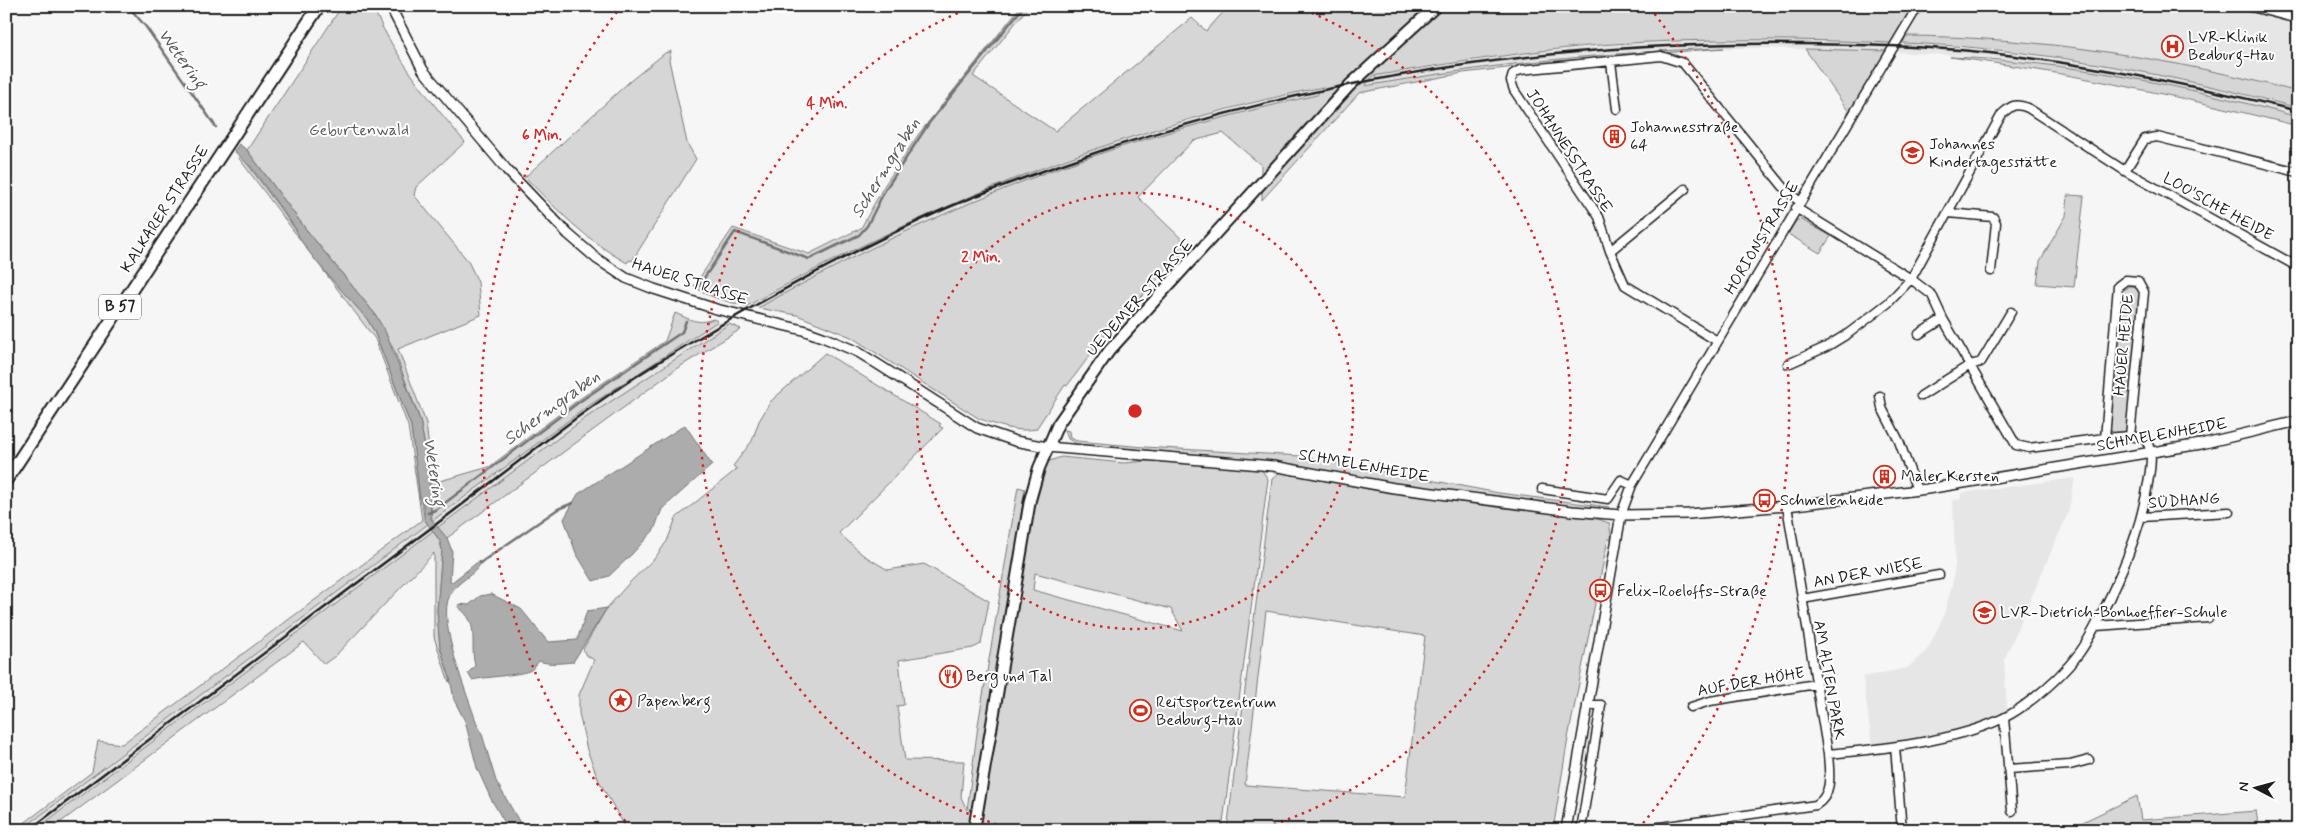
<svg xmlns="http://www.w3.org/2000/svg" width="2304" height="836" font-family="Mynerve,sans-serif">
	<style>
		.built { fill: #e6e6e6 }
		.green { fill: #d6d6d6; stroke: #797979; fill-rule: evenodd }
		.water { fill: #acacac; stroke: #727272 }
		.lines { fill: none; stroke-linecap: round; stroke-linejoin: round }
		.stream { stroke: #727272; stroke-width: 2.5 }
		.minor-casing { stroke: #1c1c1c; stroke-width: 11 }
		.tertiary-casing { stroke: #1c1c1c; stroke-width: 12 }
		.secondary-casing { stroke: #1c1c1c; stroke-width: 14 }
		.primary-casing { stroke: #1c1c1c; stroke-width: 15 }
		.minor { stroke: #fff; stroke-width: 8 }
		.tertiary { stroke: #fff; stroke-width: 9 }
		.secondary { stroke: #fff; stroke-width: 10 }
		.primary { stroke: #fff; stroke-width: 11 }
		.rail { stroke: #1c1c1c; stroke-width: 2.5 }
		.ring { fill: none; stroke: #d62828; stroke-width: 2.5; stroke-dasharray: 2.5 5 }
		.labels { text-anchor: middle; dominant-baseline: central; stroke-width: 4; stroke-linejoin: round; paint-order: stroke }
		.shield { fill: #fff; stroke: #606060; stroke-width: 1 }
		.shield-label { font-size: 15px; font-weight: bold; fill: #1c1c1c }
		.poi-label { font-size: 16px; fill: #1c1c1c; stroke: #fff; text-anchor: start }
		.park-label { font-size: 16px; fill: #5d5d5d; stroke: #fff }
		.street-label { font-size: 16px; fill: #1c1c1c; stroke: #fff }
		.water-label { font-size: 18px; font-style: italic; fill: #5d5d5d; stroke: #fff }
		.centre { fill: #d62828; stroke: #fff; stroke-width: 2.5 }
		.ring-label { font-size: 15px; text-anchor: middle; font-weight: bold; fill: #d62828; stroke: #fff; stroke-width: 4; stroke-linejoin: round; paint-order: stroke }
	</style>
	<rect width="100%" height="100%" fill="#f6f6f6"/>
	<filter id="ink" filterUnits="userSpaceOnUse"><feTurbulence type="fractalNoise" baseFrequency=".02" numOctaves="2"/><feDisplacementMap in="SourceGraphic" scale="10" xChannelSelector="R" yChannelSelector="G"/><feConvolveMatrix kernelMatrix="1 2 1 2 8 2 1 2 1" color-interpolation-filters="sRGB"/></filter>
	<g filter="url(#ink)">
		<path class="built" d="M 1924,6 L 2298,6 L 2298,92 L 2262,82 L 2091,51 L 2000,40 L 1906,36 Z
			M 1784,38 L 1892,43 L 1888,51 L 1745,48 L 1644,50 L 1567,57 L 1364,86 L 1373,76 L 1526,53 L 1661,41 Z
			M 1903,43 L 1996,51 L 2086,63 L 2178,79 L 2298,108 L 2298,117 L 2174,87 L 2085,71 L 1992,58 L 1897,52 Z
			M 1324,87 L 1317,95 L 1179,130 L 1113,150 L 1011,186 L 872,247 L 758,308 L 748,306 L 869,241 L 1009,179 L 1112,143 L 1177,124 Z
			M 718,321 L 729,324 L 584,419 L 437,528 L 432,521 L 584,409 Z
			M 2075,478 L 2068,513 L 2004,660 L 2007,712 L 1995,718 L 1957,730 L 1872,745 L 1863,677 L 1907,668 L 1923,655 L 1929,647 L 1943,617 L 1952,586 L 1955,565 L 1953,500 L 1961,499 L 1961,493 Z
			M 428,524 L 433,531 L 35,830 L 21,830 Z"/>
		<path class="green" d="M 342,6 L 369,6 L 374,10 C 397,60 430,101 465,142 L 416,187 L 414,195 L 468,261 L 478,282 L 481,315 L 398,349 L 426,423 L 433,483 L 489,467 L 578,400 L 665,341 L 675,313 C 689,319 698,325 713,319 L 718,321 L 584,409 L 432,521 L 429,469 L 420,420 L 394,350 L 375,314 L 305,228 L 247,150 Z
			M 1021,6 L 1029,6 L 973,76 L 1055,131 L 1192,18 L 1206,31 L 1229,6 L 1429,6 L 1261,178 L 1261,165 L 1223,133 L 1193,141 L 1138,197 L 1189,246 L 1105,335 L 1067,386 L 1065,385 L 1036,429 C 1017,433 996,425 978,418 L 851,337 L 797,315 L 758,308 C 840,262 923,221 1009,187 C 1108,147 1213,118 1317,95 L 1323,87 C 1120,128 928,205 747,306 C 729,302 708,298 694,286 L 733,228 L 809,254 L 861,228 L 884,186 L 918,135 Z
			M 1443,6 L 1912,6 L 1892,43 C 1799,39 1706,38 1613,44 C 1532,50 1452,63 1373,76 L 1365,86 C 1485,65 1603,52 1724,48 L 1567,61 L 1463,73 L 1359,93 L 1262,200 L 1262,189 L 1355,87 Z
			M 1906,36 C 2036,37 2173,58 2298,92 L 2298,108 C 2171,74 2034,48 1903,43 Z
			M 1805,49 L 1888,51 L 1849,112 Z
			M 671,51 L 669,60 L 687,143 L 696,159 L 632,261 L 629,260 L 627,263 C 587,241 557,210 525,177 L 629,82 L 665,53 Z
			M 1950,57 C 2067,61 2185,86 2298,117 L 2298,126 C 2183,97 2068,72 1950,57 Z
			M 241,155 L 327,273 L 367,319 L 374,331 L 411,426 L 420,498 C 424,507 422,517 428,524 L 21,830 L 15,830 L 92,772 L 98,741 L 122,744 L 422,520 L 408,426 L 375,339 L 238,157 Z
			M 2068,195 L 2084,196 L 2074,287 L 2037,284 L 2040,261 L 2066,216 Z
			M 1800,219 L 1831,236 L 1820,253 L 1788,234 L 1796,221 Z
			M 2129,286 L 2135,286 L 2141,293 L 2127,428 L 2123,433 L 2114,434 L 2108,426 L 2122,291 Z
			M 729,324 L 741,329 L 676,369 L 447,538 L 437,528 L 584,419 Z
			M 825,353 L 941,424 L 939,426 L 943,428 L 839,533 L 863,555 L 888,570 L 924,564 L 989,601 L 981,644 L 973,648 L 899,660 L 904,705 L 897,706 L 905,760 L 964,761 L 961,797 L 967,810 L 978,725 L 1018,487 L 1025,489 L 1004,625 L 968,830 L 627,830 L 599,781 L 587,750 L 579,713 L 579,695 L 594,660 L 585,654 L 583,649 L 607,608 L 629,583 L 655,558 L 667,541 L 676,518 L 737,469 L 733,466 L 752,441 L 759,421 L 771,401 Z
			M 1065,430 L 1069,431 L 1070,438 L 1077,441 L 1144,447 L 1301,456 L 1499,493 L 1609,507 L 1606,510 L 1465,494 L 1235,458 L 1077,444 L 1068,439 Z
			M 1061,457 L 1124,463 L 1158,460 L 1261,469 L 1268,479 L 1222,830 L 977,830 L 1036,493 L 1047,462 ZM 1035,573 L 1171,609 L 1183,631 L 1033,590 Z
			M 1280,472 L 1384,492 L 1598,519 L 1609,523 L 1612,539 L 1608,539 L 1568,738 L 1553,830 L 1227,830 L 1272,479 ZM 1266,611 L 1425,636 L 1405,797 L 1245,785 Z
			M 433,531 L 440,541 L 442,550 L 437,610 L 440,647 L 450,678 L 449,682 L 434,637 L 434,553 L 335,656 L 324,664 L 304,642 L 50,830 L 35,830 Z
			M 2137,796 L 2141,820 L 2256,811 L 2259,830 L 2066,830 Z"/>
		<path class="water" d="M 239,144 L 247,150 L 305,228 L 375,314 L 385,331 L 420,420 L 429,469 L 431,519 L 447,538 L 452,551 L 450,581 L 452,582 L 479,561 L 481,563 C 474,576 457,581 450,595 C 436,620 468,696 477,724 L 481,731 L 496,781 L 524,830 L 509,830 L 491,799 L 477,768 L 465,721 L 454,700 L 450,678 L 440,647 L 438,626 L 437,610 L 442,550 L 440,541 L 424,519 L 424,507 L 420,498 L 411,426 L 374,331 L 367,319 C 354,303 297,245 296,229 L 251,167 L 234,151 Z
			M 685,425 L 712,465 L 662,509 L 654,530 L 631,555 L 609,576 L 593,581 L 576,553 L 564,519 L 578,494 Z
			M 491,594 L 521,609 L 548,642 L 577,640 L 587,611 L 607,608 L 573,662 C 561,663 550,665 539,661 C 537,663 534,668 531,670 C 523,675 484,677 472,680 L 468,673 L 475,666 C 469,641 481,624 458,607 L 459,604 L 469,605 L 480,596 Z"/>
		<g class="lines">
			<path class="stream" d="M 128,6 L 146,27 L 216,127
				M 698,287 L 735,232 L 809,259 L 859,235 L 867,226 L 885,190 L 929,123 L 1024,6
				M 428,513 L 437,509 L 579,402 L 682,332 L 686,321
				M 480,563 L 558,509 L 573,503"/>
			<defs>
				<path id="minor" d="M 2248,6 L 2298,19
					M 1611,62 L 1617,109
					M 2125,171 L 2145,139 L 2157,137 L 2298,172
					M 1948,213 L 1993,217 L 1996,223 L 1991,271
					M 1610,251 L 1685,189
					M 1919,334 L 1943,319
					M 1717,341 L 1625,285 L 1610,251 L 1599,217 L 1514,90 L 1511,81 L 1513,74 L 1520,70 L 1661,56 L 1683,63 L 1786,190 L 1800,202
					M 1788,364 L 1826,347 L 1849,333 L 1888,303 L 1911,279 L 2002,114 C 2012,105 2015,103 2028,108 L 2125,171 L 2298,267
					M 1880,396 L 1882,408 L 1899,441 L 1917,490
					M 1921,396 L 1970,365 L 1981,362 L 2011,312
					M 2105,438 L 2130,436
					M 1542,489 L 1608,499 L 1621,480 L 1632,485
					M 1787,506 L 1828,754 C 1882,749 1974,740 2019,709 C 2042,693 2063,675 2080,652 C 2092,635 2100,617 2109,599 C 2128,559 2143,521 2149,477 C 2151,466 2154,444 2142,438 C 2139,437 2133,437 2130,436 L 2144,292 L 2138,281 L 2126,280 L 2118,286 L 2105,438 L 2029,448 L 2016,445 L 1943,319 L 1932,295 L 1911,279 L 1796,208
					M 1621,515 L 1632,485 L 1918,6
					M 2141,517 L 2229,512
					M 1802,599 L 1939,575
					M 2096,626 L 2208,618
					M 1691,707 L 1710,701 L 1816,684
					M 2004,718 L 2012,811
					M 1895,747 L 1902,830
					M 2008,769 L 2070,765 L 2089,760
					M 1653,828 L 1816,805 C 1834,794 1829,771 1828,754
					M 1581,830 L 1601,705 L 1587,705"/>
				<path id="tertiary" d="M 390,6 L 423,70 L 507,170 L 568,234 L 597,259 L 626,278 L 654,289 L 716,309 L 803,330 L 825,338 L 858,352 L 879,365 L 977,428 L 1015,441 L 1047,447 L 1273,466 L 1394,488 L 1572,511 L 1621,515 L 1688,514 L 1787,506 L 1927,489 L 2201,444 L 2298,421
					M 1566,830 L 1621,515"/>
				<path id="secondary" d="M 974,830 L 1030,500 L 1039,468 L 1058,424 L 1109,351 L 1350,85 L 1436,6"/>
				<path id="primary" d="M 6,480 L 319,6"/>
			</defs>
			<use href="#minor" class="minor-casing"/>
			<use href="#tertiary" class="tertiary-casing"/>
			<use href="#secondary" class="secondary-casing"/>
			<use href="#primary" class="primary-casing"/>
			<use href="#minor" class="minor"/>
			<use href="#tertiary" class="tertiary"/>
			<use href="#secondary" class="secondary"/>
			<use href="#primary" class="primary"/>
			<path class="rail" d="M 29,830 C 166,727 302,624 439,522 C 513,467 584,408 662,360 C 751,306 843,255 938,212 C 976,195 1015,181 1054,167 C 1295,80 1547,40 1803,44 C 1865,45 1928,46 1990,53 C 2094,65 2197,86 2298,111"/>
		</g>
	</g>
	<g class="ring">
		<circle cx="1135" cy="411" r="218"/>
		<path d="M1011 829A436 436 0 0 1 972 7M1298 7A436 436 0 0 1 1259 829"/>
		<path d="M630 827A654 654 0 0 1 620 8M1650 8A654 654 0 0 1 1640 827"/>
	</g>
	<defs>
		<symbol id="hospital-ring" viewBox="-11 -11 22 22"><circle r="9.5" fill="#fff" stroke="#c8321e" stroke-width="1.5"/><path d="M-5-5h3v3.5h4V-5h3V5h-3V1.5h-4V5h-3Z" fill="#c8321e"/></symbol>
		<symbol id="building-ring" viewBox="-11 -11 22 22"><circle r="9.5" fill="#fff" stroke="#c8321e" stroke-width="1.5"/><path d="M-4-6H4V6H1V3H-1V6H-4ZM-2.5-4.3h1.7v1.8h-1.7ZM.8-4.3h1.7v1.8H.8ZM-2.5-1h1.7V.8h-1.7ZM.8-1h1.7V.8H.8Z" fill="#c8321e"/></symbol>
		<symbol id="school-ring" viewBox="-11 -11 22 22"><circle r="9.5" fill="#fff" stroke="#c8321e" stroke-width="1.5"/><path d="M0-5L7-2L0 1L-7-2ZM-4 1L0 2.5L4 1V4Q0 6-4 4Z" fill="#c8321e"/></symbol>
		<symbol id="bus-ring" viewBox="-11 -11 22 22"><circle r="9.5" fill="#fff" stroke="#c8321e" stroke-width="1.5"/><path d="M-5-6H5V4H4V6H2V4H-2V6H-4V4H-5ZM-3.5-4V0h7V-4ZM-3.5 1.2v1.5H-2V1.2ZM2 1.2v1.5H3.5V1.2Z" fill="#c8321e"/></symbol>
		<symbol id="restaurant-ring" viewBox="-11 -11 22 22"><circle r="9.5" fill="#fff" stroke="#c8321e" stroke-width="1.5"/><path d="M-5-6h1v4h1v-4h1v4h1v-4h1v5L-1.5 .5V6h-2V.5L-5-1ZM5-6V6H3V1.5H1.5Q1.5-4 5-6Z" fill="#c8321e"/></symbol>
		<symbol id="sight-ring" viewBox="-11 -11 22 22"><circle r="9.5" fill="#fff" stroke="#c8321e" stroke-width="1.5"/><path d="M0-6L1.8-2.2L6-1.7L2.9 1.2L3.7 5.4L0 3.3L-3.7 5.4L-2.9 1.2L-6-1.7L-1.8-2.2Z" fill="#c8321e"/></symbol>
		<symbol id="stadium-ring" viewBox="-11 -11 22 22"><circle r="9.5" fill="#fff" stroke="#c8321e" stroke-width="1.5"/><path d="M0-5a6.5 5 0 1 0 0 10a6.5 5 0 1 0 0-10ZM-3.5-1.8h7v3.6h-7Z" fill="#c8321e"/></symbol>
	</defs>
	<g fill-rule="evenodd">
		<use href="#hospital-ring" x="2160" y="34" width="25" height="25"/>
		<use href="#building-ring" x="1602" y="124" width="25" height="25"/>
		<use href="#school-ring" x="1900" y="140" width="25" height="25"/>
		<use href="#building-ring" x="1872" y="464" width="25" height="25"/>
		<use href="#bus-ring" x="1752" y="488" width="25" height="25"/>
		<use href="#bus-ring" x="1588" y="578" width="25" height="25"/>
		<use href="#school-ring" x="1972" y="600" width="25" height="25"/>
		<use href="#restaurant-ring" x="938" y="664" width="25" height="25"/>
		<use href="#sight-ring" x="608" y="688" width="25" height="25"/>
		<use href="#stadium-ring" x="1128" y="698" width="25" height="25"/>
	</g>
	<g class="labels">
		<rect class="shield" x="99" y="294.5" width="42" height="25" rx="4"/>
		<g class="shield-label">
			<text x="120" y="307">B 57</text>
		</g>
		<g class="poi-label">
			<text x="2188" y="37">LVR-Klinik<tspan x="2188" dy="18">Bedburg-Hau</tspan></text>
			<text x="1630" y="127">Johannesstraße<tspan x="1630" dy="18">64</tspan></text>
			<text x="1929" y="144">Johannes<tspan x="1929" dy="18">Kindertagesstätte</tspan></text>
			<text x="1901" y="476">Maler Kersten</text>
			<text x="1780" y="500">Schmelenheide</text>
			<text x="1617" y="591">Felix-Roeloffs-Straße</text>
			<text x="2000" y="612">LVR-Dietrich-Bonhoeffer-Schule</text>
			<text x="966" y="676">Berg und Tal</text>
			<text x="637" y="701">Papenberg</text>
			<text x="1156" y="702">Reitsportzentrum<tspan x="1156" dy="18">Bedburg-Hau</tspan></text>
		</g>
		<g class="park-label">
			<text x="359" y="130">Geburtenwald</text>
		</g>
		<g class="street-label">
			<text transform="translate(1569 151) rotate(57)">JOHANNESSTRASSE</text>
			<text transform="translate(2218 207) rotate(29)">LOO'SCHE HEIDE</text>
			<text transform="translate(165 209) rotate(-57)">KALKARER STRASSE</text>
			<text transform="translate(1762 238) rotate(-59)">HORIONSTRASSE</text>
			<text transform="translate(690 282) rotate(18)">HAUER STRASSE</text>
			<text transform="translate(1140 298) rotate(-48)">UEDEMER STRASSE</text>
			<text transform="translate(2124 345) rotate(-85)">HAUER HEIDE</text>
			<text transform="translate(2162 435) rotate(-10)">SCHMELENHEIDE</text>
			<text transform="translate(1364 466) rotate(10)">SCHMELENHEIDE</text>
			<text transform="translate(2184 501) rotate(-4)">SÜDHANG</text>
			<text transform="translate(1868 573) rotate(-10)">AN DER WIESE</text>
			<text transform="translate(1829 680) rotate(80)">AM ALTEN PARK</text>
			<text transform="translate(1751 682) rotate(-10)">AUF DER HÖHE</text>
		</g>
		<g class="water-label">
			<text transform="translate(182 59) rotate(54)">Wetering</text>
			<text transform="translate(886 168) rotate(-58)">Schermgraben</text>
			<text transform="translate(552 408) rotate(-36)">Schermgraben</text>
			<text transform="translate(434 472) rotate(81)">Wetering</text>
		</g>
	</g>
	<circle cx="1135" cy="411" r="8" class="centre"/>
	<g class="ring-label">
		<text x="827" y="108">4 Min.</text>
		<text x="542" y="140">6 Min.</text>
		<text x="981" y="262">2 Min.</text>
	</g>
	<rect width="2304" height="836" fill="none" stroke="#fff" stroke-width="25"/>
	<rect x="12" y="12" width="2279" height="811" fill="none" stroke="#1c1c1c" stroke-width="2" filter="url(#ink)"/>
	<g transform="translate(2256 788) rotate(276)" stroke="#ffffff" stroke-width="4" paint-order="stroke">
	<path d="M0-4L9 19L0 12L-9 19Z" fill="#1c1c1c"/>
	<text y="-8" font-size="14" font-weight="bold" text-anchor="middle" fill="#1c1c1c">N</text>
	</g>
</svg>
